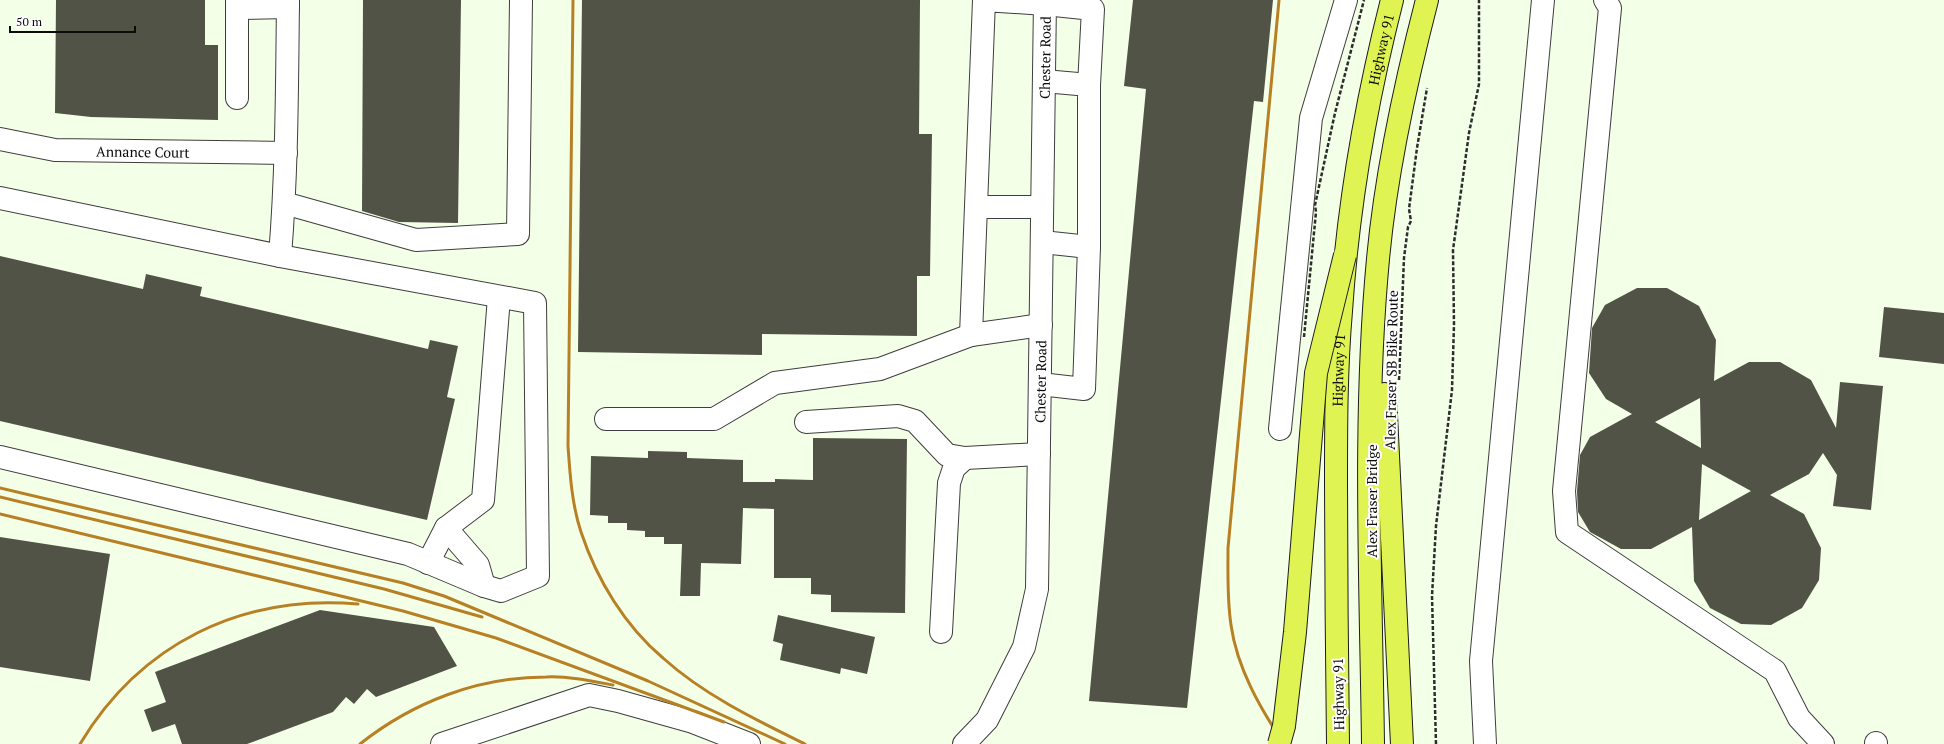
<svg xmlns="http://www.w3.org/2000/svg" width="1944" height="744" font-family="'PT Serif',serif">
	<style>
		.building { fill: #525347; fill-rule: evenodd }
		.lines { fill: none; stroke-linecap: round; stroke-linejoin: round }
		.minor-casing { stroke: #3e3e3e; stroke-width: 24 }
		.highway-casing { stroke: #1c1c1c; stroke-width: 24 }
		.path { stroke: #2d2d2d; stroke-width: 2.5; stroke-dasharray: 4 2; stroke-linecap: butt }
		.minor { stroke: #fff; stroke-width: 22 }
		.highway { stroke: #dff352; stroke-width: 22 }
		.rail { stroke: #b88025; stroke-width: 3 }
		.highway-bridge-casing { stroke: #1c1c1c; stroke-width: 24; stroke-linecap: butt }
		.path-bridge { stroke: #2d2d2d; stroke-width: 2.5; stroke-dasharray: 4 2; stroke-linecap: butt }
		.highway-bridge { stroke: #dff352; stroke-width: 22 }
		.labels { text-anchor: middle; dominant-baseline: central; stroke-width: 4; stroke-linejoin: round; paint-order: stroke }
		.street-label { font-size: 14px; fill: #0b0b0b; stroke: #fff }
	</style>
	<rect width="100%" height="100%" fill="#f4ffe8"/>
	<path class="building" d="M 56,0 L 205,0 L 205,45 L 218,45 L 218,120 L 91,117 L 55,113 Z
		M 363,0 L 461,0 L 458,223 L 399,222 L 362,211 Z
		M 582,0 L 920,0 L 919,134 L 932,134 L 930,276 L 917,276 L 917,336 L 762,334 L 762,355 L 578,352 Z
		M 1133,0 L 1273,0 L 1263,102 L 1254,101 L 1187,708 L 1089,701 L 1146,89 L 1124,86 Z
		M 0,256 L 143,289 L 146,274 L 202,287 L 200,296 L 428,349 L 430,340 L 458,346 L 447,397 L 455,399 L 427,520 L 0,421 Z
		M 1637,288 L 1667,288 L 1699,306 L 1716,340 L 1714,381 L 1749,362 L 1780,362 L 1811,380 L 1836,428 L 1840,382 L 1883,386 L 1871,510 L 1833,506 L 1837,475 L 1823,453 L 1809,474 L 1770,495 L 1804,514 L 1821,548 L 1819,580 L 1802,608 L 1771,625 L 1741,624 L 1710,608 L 1694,581 L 1692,527 L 1651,549 L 1621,549 L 1590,532 L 1578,512 L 1577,491 L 1580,455 L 1590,437 L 1632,414 L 1606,399 L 1589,373 L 1592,328 L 1605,305 ZM 1700,398 L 1701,448 L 1655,422 ZM 1702,464 L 1751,491 L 1699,520 Z
		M 1884,307 L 1944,313 L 1944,364 L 1879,357 Z
		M 813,438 L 907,439 L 905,613 L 831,612 L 831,595 L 811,594 L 811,578 L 774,578 L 774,509 L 743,508 L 741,564 L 701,563 L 700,596 L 680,596 L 682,544 L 664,544 L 664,537 L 645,537 L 645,531 L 627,530 L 627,523 L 608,523 L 608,516 L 590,515 L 591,456 L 648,458 L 648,451 L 687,452 L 687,458 L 743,460 L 743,482 L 775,482 L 775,479 L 813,480 Z
		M 0,537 L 110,554 L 90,681 L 0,667 Z
		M 320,610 L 434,627 L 457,666 L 376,697 L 367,689 L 354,704 L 346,697 L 333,712 L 247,744 L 182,744 L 175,724 L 152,732 L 144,710 L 166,702 L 155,672 Z
		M 778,615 L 875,637 L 867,674 L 841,668 L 840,674 L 780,660 L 783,644 L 773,641 Z"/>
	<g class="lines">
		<defs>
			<g id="minor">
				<path d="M 1605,0 L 1610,8 L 1564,491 L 1567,532 L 1775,671 L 1799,718 L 1823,744"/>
				<path d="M 237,8 L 288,7"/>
				<path d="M 237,98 L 237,0"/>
				<path id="s1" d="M 0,139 L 55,150 L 286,153"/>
				<path d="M 0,198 L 280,256 L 535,303 L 538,576 L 501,591 L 484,586 L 408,554 L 0,457"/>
				<path d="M 284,203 L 416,240 L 518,234 L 521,0"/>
				<path d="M 977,207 L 1042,207"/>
				<path d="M 1042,242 L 1089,247 L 1089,85 L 1044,81"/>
				<path d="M 280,256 C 287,171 287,85 288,0"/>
				<path d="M 971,335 L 984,0 L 1045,4 L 1093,9 L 1089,85"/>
				<path d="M 1040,384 L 1084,389 L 1089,247"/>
				<path d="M 606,419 L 714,419 L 775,383 L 880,369 L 971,335 L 1041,325"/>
				<path d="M 806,422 L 898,416 L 915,421 L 947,455 L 965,458 L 1039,454"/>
				<path d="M 1280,429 L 1311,118 L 1346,0"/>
				<path d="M 428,563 L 446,528"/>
				<path d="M 484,586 L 478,565 L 446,528 L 483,500 L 499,297"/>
				<path d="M 941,632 L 949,483 L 954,468 L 965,458"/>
				<path d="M 442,744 L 589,695 L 618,701 L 693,722 L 749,744"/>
				<path id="s2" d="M 964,744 L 987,720 L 1024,647 L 1037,589 L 1045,0"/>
				<path d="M 1485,744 L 1481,661 L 1543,0"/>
				<path d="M 1876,744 L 1876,743"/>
			</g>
			<g id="highway">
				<path d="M 1385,394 L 1402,744"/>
				<path id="s3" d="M 1338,744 C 1337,657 1336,571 1336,484 C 1336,427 1336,369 1341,311 C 1348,206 1366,102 1392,0"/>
				<path d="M 1373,744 C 1371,584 1363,418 1378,259 C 1386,172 1405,85 1427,0"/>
			</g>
		</defs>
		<use href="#minor" class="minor-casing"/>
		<use href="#highway" class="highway-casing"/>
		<path class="path" d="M 1399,380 L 1404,258 L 1408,227 L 1411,221 L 1409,209 L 1417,148 L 1427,88
			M 1436,744 L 1432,596 L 1436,526 L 1452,390 L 1454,325 L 1453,250 L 1469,133 L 1479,84 L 1479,0"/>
		<use href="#minor" class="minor"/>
		<use href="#highway" class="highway"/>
		<path class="rail" d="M 573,0 L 568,446 C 570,475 572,505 581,532 C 597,580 625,626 663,658 C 704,695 756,720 805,744
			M 1279,0 L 1228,548 C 1228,574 1227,599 1231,625 C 1237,668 1260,708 1284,744
			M 0,488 L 403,583 L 444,596 L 648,681 L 785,744
			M 0,497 L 384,589 L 482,617
			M 0,514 L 403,611 L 496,638 L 724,722
			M 80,744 C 140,644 241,594 358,604
			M 360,744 C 413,702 478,677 546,677 C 569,676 592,681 613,685"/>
		<defs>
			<path id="highway-bridge" d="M 1279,744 L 1284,726 L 1295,632 L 1316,373 L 1345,255"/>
		</defs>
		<use href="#highway-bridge" class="highway-bridge-casing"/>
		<path class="path-bridge" d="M 1304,337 L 1316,212 L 1315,205 L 1335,113 L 1364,0"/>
		<use href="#highway-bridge" class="highway-bridge"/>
	</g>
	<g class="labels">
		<g class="street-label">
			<text stroke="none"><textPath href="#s3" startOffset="698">Highway 91</textPath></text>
			<text stroke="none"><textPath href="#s2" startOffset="706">Chester Road</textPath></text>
			<text stroke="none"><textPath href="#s1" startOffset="144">Annance Court</textPath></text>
			<text stroke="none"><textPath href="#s3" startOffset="374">Highway 91</textPath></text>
			<text transform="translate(1391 370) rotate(-89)">Alex Fraser SB Bike Route</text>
			<text stroke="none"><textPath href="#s2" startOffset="382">Chester Road</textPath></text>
			<text transform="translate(1371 501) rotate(-90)">Alex Fraser Bridge</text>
			<text transform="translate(1338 694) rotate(-91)">Highway 91</text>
		</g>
	</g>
	<path d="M10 26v6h125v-6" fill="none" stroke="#0b0b0b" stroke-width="2"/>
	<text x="16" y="26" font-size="12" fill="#0b0b0b" stroke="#ffffff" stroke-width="3" paint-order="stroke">50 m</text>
</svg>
